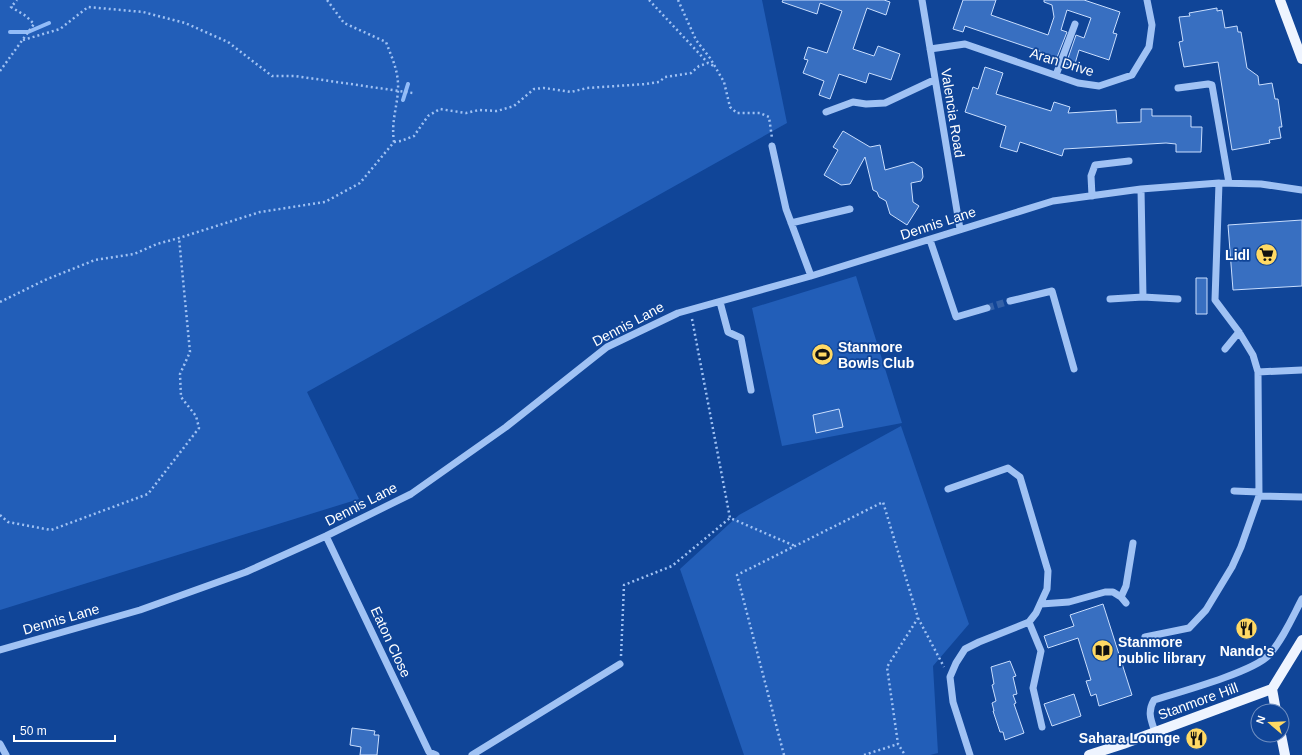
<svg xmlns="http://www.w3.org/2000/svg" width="1302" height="755" font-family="Helvetica,sans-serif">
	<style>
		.green { fill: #225eb8 }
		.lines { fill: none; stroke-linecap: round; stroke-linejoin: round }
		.stream { stroke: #92bcf8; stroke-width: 4 }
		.building { fill: #386fc1; stroke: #c9defe }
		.minor-tunnel { stroke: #3461a7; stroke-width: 7; stroke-dasharray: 7 3.5; stroke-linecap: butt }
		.path { stroke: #a0c2f4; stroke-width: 2.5; stroke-dasharray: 2 3; stroke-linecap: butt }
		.minor { stroke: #a0c2f4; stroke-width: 7 }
		.major { stroke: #eef4ff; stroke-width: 10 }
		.labels { text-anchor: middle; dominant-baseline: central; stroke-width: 3.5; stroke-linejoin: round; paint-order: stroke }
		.street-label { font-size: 14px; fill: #fff; stroke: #104598 }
		.poi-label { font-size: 14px; font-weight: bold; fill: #fff; stroke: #104598; text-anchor: end }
	</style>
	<rect width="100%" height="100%" fill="#104598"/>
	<path class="green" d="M 0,0 L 762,0 L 787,123 L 307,392 L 359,499 L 0,610 Z
		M 856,276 L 902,423 L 782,446 L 752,308 Z
		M 901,426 L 969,624 L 933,666 L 938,753 L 930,755 L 744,755 L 680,569 L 739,515 Z"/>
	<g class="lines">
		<path class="stream" d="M 10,32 L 28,32 L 49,23
			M 403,100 L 408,84"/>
	</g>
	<path class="building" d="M 783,0 L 884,0 L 890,2 L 886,15 L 867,8 L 853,49 L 874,56 L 878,46 L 900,54 L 891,80 L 869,73 L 866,83 L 839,74 L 830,99 L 819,95 L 824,81 L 803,73 L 808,60 L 804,59 L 808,47 L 827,53 L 842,11 L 820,3 L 817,14 L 782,2 Z
		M 963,0 L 996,0 L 991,15 L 1048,35 L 1054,17 L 1052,5 L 1044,2 L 1044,0 L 1084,0 L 1120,12 L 1113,33 L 1117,34 L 1109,60 L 1079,50 L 1074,67 L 1066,64 L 1076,35 L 1084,38 L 1091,18 L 1067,10 L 1061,30 L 1067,32 L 1056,60 L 1041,55 L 1042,52 L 965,26 L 963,32 L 953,29 Z
		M 1217,8 L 1217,11 L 1222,10 L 1225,28 L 1237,26 L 1238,32 L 1241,32 L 1247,68 L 1258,76 L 1259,85 L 1272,83 L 1275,99 L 1278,99 L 1282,127 L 1279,127 L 1281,138 L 1269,140 L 1270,143 L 1232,150 L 1218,62 L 1184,67 L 1179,42 L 1183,41 L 1179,17 L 1190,16 L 1189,13 Z
		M 985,67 L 1003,73 L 996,94 L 1051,111 L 1054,102 L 1070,107 L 1068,113 L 1116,110 L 1117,123 L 1141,122 L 1141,109 L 1152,109 L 1152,116 L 1191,116 L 1191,127 L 1202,127 L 1201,152 L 1176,152 L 1176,144 L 1166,143 L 1064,149 L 1062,156 L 1020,142 L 1017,152 L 1000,147 L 1006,126 L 965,112 L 973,87 L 978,89 Z
		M 843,131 L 870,147 L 880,145 L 885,170 L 913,162 L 922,168 L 923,177 L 921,181 L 911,183 L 913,202 L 919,206 L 907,225 L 890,214 L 886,201 L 879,197 L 877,192 L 873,190 L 865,157 L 850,184 L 841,185 L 824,175 L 838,150 L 833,147 Z
		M 1302,220 L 1302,286 L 1233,290 L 1228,225 Z
		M 1196,278 L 1207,278 L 1207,314 L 1196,314 Z
		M 839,409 L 843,427 L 816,433 L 813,415 Z
		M 1103,604 L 1132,695 L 1099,706 L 1096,694 L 1091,696 L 1086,681 L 1091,680 L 1078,638 L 1048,648 L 1044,636 L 1074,626 L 1070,615 Z
		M 1010,661 L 1016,676 L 1013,677 L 1017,694 L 1013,695 L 1016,703 L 1014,704 L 1024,733 L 1005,740 L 1003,732 L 1000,732 L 993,711 L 994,711 L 992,703 L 996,701 L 992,685 L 994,684 L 991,667 Z
		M 1074,694 L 1081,716 L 1052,726 L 1044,704 Z
		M 352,728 L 375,731 L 374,735 L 379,735 L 377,755 L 360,755 L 361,747 L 350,745 Z"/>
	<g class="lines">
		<path class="minor-tunnel" d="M 987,308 L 1010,301"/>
		<path class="path" d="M 649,0 L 708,63
			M 678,0 L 696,40 L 710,58 L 724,82 L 730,107 L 737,113 L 760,113 L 769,117 L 772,138
			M 23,40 L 60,29 L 88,7 L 143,12 L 185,23 L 228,42 L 272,76 L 295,76 L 413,93
			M 0,71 L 34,24 L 26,16 L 11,7 L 17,0
			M 394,142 L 401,141 L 414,136 L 428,116 L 440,109 L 466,113 L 479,110 L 497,111 L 514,106 L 534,89 L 544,88 L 571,92 L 587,88 L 646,84 L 659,82 L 665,77 L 691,73 L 699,66 L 708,63 L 714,66
			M 0,302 L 45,280 L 95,260 L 134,254 L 157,244 L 179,238 L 260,212 L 325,202 L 360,183 L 394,142 C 391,122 397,108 398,90 C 399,72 392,58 386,42 L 344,23 L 327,0
			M 692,319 L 730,518 L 795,546
			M 0,515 L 8,522 L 51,530 L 148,494 L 199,428 L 196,416 L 181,397 L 180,374 L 190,352 L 179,238
			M 918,618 L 944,667
			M 621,656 L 624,585 L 672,566 L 730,518
			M 784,755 L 737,575 L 883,502 L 918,618 L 887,667 L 898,744 L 905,755
			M 864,755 L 898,744"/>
		<path class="minor" d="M 922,0 L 960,229
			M 930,49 L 965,44 L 1078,83 L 1099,86 L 1132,75 L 1149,47 L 1152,25 L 1147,0
			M 1056,75 L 1075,24
			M 1178,88 L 1208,84 L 1212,85 L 1229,183
			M 826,112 L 853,102 L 866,104 L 885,103 L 934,80
			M 772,146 L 786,209 L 811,276
			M 1219,183 L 1215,300 L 1239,332 L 1253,355 L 1258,372 L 1259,496 L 1302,497
			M 1141,189 L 1143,297
			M 1092,196 L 1091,176 L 1095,165 L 1129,161
			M 791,223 L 850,209
			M 930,240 L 956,317 L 987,308
			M 1110,299 L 1143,297 L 1178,299
			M 1010,301 L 1052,291 L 1074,369
			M 720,302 L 728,332 L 741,338 L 751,390
			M 1225,349 L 1239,332
			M 1258,372 L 1302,370
			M 948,489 L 1008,468 L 1020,477 L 1048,571 L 1047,589 L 1036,613 L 1029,622 L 979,642 L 965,649 L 956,663 L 950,677 L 953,702 L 970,755
			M 1234,491 L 1259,492
			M 326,536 L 429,752 L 436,755
			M 1121,597 L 1126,586 L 1133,543
			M 1041,604 L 1069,602 L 1105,592 L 1113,592 L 1121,597 L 1126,603
			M 1029,622 L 1041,651 L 1033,688 L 1042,727
			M 1145,637 L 1189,628 L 1206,610 L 1232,567 L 1241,547 L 1259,496
			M 0,650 L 140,610 L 246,572 L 326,536 L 411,494 L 506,427 L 607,347 L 678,313 L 811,276 L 1053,201 L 1141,189 L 1219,183 L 1261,184 L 1302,190
			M 1155,732 C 1151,720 1147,712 1154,700 C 1180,692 1253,672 1269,655 C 1283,639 1292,618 1302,599
			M 0,744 L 6,755
			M 472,755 L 620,664"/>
		<path class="major" d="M 1280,0 L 1302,59
			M 1272,689 L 1302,640
			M 1272,689 L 1276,711
			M 1281,735 L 1285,755
			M 1089,755 L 1123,744 L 1272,689"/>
	</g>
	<defs>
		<symbol id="supermarket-disc" viewBox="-11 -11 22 22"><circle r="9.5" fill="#ffd964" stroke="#104598"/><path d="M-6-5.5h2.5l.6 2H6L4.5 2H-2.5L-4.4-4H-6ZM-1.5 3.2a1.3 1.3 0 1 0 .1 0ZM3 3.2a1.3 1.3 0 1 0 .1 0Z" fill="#111"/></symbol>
		<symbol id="stadium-disc" viewBox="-11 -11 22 22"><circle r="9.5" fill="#ffd964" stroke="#104598"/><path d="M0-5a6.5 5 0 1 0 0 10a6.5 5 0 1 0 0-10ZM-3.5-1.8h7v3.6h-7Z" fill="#111"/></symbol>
		<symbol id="restaurant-disc" viewBox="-11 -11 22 22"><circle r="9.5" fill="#ffd964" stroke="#104598"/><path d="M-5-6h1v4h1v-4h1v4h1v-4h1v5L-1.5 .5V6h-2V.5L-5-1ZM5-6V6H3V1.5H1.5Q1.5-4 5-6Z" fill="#111"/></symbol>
		<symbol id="library-disc" viewBox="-11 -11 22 22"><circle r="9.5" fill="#ffd964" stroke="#104598"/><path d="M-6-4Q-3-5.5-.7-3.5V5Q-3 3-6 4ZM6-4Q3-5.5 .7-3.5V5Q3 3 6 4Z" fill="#111"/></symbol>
	</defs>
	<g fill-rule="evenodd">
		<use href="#supermarket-disc" x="1254" y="242" width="25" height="25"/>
		<use href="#stadium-disc" x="810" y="342" width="25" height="25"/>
		<use href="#restaurant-disc" x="1234" y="616" width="25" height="25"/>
		<use href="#library-disc" x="1090" y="638" width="25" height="25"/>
		<use href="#restaurant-disc" x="1184" y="726" width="25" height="25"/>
	</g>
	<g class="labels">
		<g class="street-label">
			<text transform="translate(1062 62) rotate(17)">Aran Drive</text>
			<text transform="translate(953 113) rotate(81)">Valencia Road</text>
			<text transform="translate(938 223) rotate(-18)">Dennis Lane</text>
			<text transform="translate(628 324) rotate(-28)">Dennis Lane</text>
			<text transform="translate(361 504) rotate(-27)">Dennis Lane</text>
			<text transform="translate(61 619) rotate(-16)">Dennis Lane</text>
			<text transform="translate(391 642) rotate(65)">Eaton Close</text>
			<text transform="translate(1198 701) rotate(-20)">Stanmore Hill</text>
		</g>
		<g class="poi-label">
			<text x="1250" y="255">Lidl</text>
			<text x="838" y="347" text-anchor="start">Stanmore<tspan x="838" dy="16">Bowls Club</tspan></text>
			<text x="1118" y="642" text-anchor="start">Stanmore<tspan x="1118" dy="16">public library</tspan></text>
			<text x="1247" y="651" text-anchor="middle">Nando's</text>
			<text x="1180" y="738">Sahara Lounge</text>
		</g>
	</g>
	<g transform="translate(1270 723) rotate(289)"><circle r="19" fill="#104598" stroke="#708fc1"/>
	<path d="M0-3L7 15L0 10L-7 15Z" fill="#ffd964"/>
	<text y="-6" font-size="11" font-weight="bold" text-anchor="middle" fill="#ffffff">N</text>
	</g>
	<path d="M14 735v6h101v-6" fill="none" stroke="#ffffff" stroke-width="2"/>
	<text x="20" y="735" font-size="12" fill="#ffffff" stroke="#104598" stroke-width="3" paint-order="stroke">50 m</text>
</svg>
